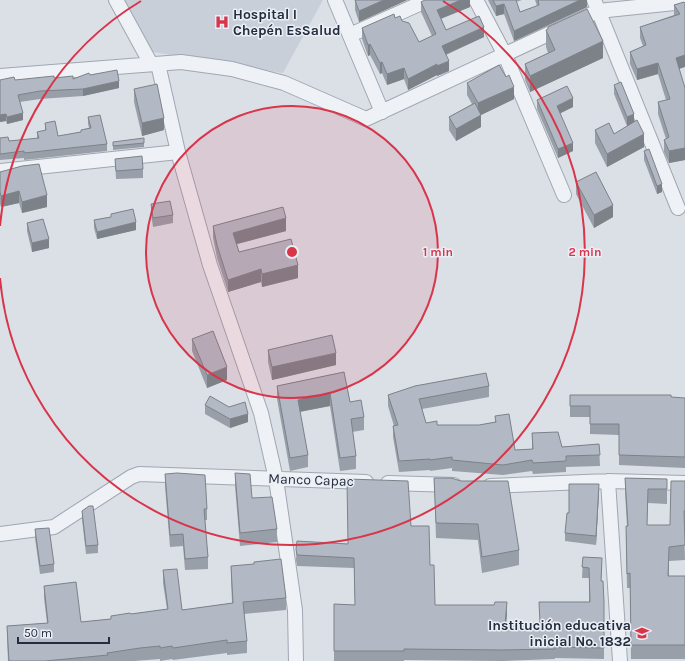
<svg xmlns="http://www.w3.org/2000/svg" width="685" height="661" font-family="Karla,sans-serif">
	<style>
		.built { fill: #c9cfd9 }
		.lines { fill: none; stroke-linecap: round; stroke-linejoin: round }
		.minor-casing { stroke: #a0a7b1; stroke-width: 16 }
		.minor { stroke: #eef1f5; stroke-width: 14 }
		.wall { fill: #999fa9 }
		.shaded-wall { fill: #7d8289 }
		.building { fill: #b2b9c4; stroke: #7d8289 }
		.ring { fill: none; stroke: #d8344a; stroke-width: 2 }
		.labels { text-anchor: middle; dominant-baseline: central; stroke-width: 3; stroke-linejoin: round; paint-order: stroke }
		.poi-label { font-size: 14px; font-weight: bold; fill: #242d3e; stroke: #ebeff5; text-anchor: start }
		.street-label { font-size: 14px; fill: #242d3e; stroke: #ebeff5 }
		.centre { fill: #d8344a; stroke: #ebeff5; stroke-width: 2 }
		.ring-label { font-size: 12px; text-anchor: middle; font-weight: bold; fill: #d8344a; stroke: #ebeff5; stroke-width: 3; stroke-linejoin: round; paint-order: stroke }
	</style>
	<rect width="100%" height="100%" fill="#dbe0e7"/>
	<path class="built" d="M 122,0 L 323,0 L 283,73 L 153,52 L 144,43 Z"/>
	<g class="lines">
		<defs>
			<path id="minor" d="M 116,0 L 151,64
				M 335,0 L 382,112
				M 476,0 L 505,55 L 564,195
				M 594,0 L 678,208
				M 350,35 L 428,0
				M 158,64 L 178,152 L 210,265 L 261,413 L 276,479 L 295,610 L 296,661
				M 0,76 L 181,62 L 232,69 L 284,83 L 366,119 L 598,11 L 685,2
				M 0,171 L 178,152
				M 608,481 L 620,661
				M 388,483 L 454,485
				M 490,486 L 608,481 L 685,483
				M 0,534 L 54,527 L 131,477 L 139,474 L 366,482"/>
		</defs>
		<use href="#minor" class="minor-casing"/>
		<use href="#minor" class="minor"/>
	</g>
	<path class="wall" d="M 355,0 L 407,0 L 359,22 L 355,10 Z
		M 470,0 L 470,7 L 441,19 L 446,30 L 484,37 L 446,55 L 449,71 L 437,76 L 437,75 L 408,90 L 404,79 L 387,85 L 382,73 L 380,74 L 370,55 L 368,56 L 362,39 L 362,28 L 395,18 L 402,21 L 419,42 L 432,36 L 421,12 L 421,2 Z
		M 488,0 L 522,0 L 516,2 L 520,12 L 537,6 L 535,0 L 587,0 L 587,7 L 514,41 L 504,14 L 496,16 Z
		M 684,2 L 679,69 L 685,88 L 685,160 L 669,163 L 664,152 L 664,140 L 666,139 L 658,114 L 658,102 L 666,100 L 658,74 L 637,80 L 630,64 L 630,52 L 643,46 L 640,38 L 640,27 L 674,15 L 674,5 Z
		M 548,27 L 603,58 L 530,92 L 525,80 L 525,64 L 548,53 L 546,47 L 546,30 L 548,30 Z
		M 90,75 L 119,88 L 83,96 L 40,99 L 20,102 L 23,120 L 7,124 L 6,121 L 0,122 L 0,80 L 15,80 L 54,78 L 73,79 Z
		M 467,83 L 514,99 L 481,115 L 481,127 L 456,141 L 449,130 L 449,117 L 472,104 L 467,95 Z
		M 614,85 L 634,122 L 644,147 L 607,167 L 595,143 L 595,130 L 614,134 L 630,125 L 627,126 L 614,94 Z
		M 134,89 L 164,130 L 142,136 L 134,102 Z
		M 537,100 L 573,107 L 560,113 L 573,151 L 558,158 L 537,109 Z
		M 88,117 L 107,144 L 107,151 L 24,160 L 24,158 L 0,160 L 0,138 L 9,141 L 37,139 L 37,132 L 45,131 L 45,123 L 58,136 L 81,132 L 81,130 L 89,128 L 88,124 Z
		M 113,142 L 144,143 L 144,147 L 113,150 Z
		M 644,151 L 662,192 L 657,194 L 644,160 Z
		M 115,159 L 143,169 L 143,178 L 116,179 Z
		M 0,172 L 47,207 L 22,213 L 19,203 L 1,207 L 0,204 Z
		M 576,182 L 613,217 L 594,228 L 576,194 Z
		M 151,204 L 173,215 L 173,223 L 153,227 L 151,213 Z
		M 111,214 L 136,230 L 97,239 L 94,228 L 94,220 L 111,217 Z
		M 27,223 L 49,248 L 32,252 L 27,231 Z
		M 213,226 L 286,231 L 237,244 L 239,252 L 298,278 L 262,287 L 261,282 L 228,292 L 217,258 L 213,238 Z
		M 192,339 L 227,380 L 207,388 L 192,351 Z
		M 268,350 L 336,365 L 272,380 L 268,362 Z
		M 344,372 L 350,402 L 364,417 L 364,430 L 352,432 L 356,456 L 356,469 L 340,471 L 330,406 L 300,412 L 308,455 L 308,467 L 290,471 L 277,399 L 277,386 Z
		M 489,386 L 489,397 L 422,409 L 426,423 L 437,425 L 479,425 L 495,422 L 495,416 L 515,450 L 532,449 L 532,433 L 562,447 L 599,444 L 600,466 L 566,467 L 566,472 L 533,474 L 532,471 L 503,475 L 452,471 L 452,468 L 430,471 L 430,470 L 399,472 L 393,437 L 393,426 L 394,426 L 388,406 L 388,395 Z
		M 570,395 L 671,397 L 685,398 L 685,468 L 619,465 L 619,435 L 590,434 L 590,417 L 570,417 Z
		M 205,405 L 248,422 L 230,428 L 205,414 Z
		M 235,473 L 252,498 L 277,529 L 277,542 L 240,546 L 235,486 Z
		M 165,474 L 207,509 L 207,520 L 205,520 L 208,557 L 208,569 L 185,570 L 183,546 L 170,547 L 165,486 Z
		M 434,478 L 519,550 L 519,565 L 482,573 L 478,540 L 436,538 Z
		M 625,478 L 667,479 L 667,504 L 648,503 L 647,525 L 670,525 L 685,481 L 685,525 L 684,525 L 685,560 L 669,561 L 669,576 L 685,576 L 685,659 L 631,659 L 630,588 L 627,588 L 626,540 L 627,526 L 625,492 Z
		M 599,492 L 596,545 L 565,541 L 565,533 L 569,513 Z
		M 82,511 L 98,545 L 98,553 L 86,554 L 82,519 Z
		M 411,526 L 430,565 L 435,605 L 507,613 L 506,624 L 540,623 L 589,602 L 589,578 L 582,578 L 583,557 L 602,568 L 601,581 L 604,602 L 604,659 L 555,658 L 555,659 L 503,661 L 404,660 L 404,661 L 334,661 L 334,604 L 355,605 L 354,568 L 297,566 L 296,560 L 297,541 L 348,544 Z
		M 35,529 L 54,564 L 54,572 L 40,574 L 35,538 Z
		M 231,566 L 286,598 L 286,610 L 244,614 L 247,641 L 247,653 L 227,655 L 227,653 L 173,660 L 172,659 L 160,661 L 160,659 L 134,661 L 8,661 L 7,638 L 7,626 L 47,623 L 44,598 L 44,586 L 81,622 L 111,619 L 111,616 L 131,614 L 167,609 L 163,583 L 163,570 L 182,610 L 232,603 L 231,578 Z"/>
	<path class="shaded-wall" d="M 384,0 L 407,0 L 359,22 L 359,11 Z
		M 461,0 L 470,0 L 470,7 L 437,20 L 437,10 Z
		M 580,0 L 587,0 L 587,7 L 514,41 L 514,31 Z
		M 504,4 L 504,14 L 496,16 L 496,6 Z
		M 484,27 L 484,37 L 442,56 L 442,46 Z
		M 603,41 L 603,58 L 530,92 L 530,76 Z
		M 370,44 L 370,55 L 368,56 L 368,45 Z
		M 685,55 L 685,67 L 676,70 L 676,58 Z
		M 449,61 L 449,71 L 437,76 L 437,66 Z
		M 382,62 L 382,73 L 380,74 L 380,63 Z
		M 658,63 L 658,74 L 637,80 L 637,69 Z
		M 437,64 L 437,75 L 408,90 L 408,79 Z
		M 404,68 L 404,79 L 387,85 L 387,74 Z
		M 119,81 L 119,88 L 83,96 L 83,89 Z
		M 514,87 L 514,99 L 481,115 L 481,127 L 456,141 L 456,129 L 478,116 L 478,103 Z
		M 573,98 L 573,107 L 557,115 L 557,106 Z
		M 23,113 L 23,120 L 7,124 L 7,117 Z
		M 6,114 L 6,121 L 0,122 L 0,115 Z
		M 634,114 L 634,123 L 627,126 L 627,117 Z
		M 164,118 L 164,130 L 142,136 L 142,123 Z
		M 644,134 L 644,147 L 607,167 L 607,154 Z
		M 573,143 L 573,151 L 558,158 L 558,149 Z
		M 685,148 L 685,160 L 669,163 L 669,151 Z
		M 662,184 L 662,192 L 657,194 L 657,186 Z
		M 19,191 L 19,203 L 1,207 L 1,196 Z
		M 47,195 L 47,207 L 22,213 L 22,202 Z
		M 613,205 L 613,217 L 594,228 L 594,215 Z
		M 286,218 L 286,231 L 233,245 L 233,233 Z
		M 136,222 L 136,230 L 97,239 L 97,232 Z
		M 49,239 L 49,248 L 32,252 L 32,243 Z
		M 298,265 L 298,278 L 262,287 L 262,274 Z
		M 261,269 L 261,282 L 228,292 L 228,280 Z
		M 336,353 L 336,365 L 272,380 L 272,367 Z
		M 227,367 L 227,380 L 207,388 L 207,375 Z
		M 330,393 L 330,406 L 298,412 L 298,400 Z
		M 248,414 L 248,422 L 230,428 L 230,419 Z
		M 599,484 L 599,492 L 596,545 L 596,536 Z
		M 507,602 L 507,613 L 505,635 L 505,624 Z"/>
	<path class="building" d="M 355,0 L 384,0 L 359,11 Z
		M 425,0 L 461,0 L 437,10 L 446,30 L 479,16 L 484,27 L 442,46 L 449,61 L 437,66 L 437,64 L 408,79 L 404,68 L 387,74 L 382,62 L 380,63 L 370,44 L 368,45 L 362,28 L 394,14 L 395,18 L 400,16 L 402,21 L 409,23 L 419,42 L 436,34 L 421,2 Z
		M 493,0 L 516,0 L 520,12 L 539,5 L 538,0 L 580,0 L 514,31 L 504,4 L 496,6 Z
		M 684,2 L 685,3 L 685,55 L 676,58 L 685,88 L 685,148 L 669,151 L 664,140 L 669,137 L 658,102 L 670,99 L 658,63 L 637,69 L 630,52 L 646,45 L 640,27 L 680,14 L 674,5 Z
		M 587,9 L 603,41 L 530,76 L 525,64 L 555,50 L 546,30 L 548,29 L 548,27 Z
		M 499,65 L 506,77 L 509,75 L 514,87 L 478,103 L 467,83 Z
		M 117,70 L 119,81 L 83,89 L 40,91 L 18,95 L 23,113 L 7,117 L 6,114 L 0,115 L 0,80 L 14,77 L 15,80 L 54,76 L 54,78 L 73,76 L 73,79 L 89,73 L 90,75 Z
		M 621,82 L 634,114 L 627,117 L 614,85 Z
		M 157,84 L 164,118 L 142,123 L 134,89 Z
		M 567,86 L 573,98 L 557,106 L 573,143 L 558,149 L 537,100 Z
		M 475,103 L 481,115 L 456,129 L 449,117 Z
		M 100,115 L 107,144 L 24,153 L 24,151 L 0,154 L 0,138 L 8,137 L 9,141 L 39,138 L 37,132 L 46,130 L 45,123 L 55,121 L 58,136 L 81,132 L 81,130 L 91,128 L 88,117 Z
		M 637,120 L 644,134 L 607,154 L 595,130 L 609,123 L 614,134 Z
		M 144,138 L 144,143 L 113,146 L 113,142 Z
		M 649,149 L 662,184 L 657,186 L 644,151 Z
		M 142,156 L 143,169 L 116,171 L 115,159 Z
		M 39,164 L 47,195 L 22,202 L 19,191 L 1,196 L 0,192 L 0,172 L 22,166 Z
		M 596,172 L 613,205 L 594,215 L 576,182 Z
		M 170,201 L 173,215 L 153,218 L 151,204 Z
		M 283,207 L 286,218 L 233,233 L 239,252 L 291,239 L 298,265 L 262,274 L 261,269 L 228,280 L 217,245 L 213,226 Z
		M 133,209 L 136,222 L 97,232 L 94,220 L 111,217 L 111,214 Z
		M 43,219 L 49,239 L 32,243 L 27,223 Z
		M 213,331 L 227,367 L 207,375 L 192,339 Z
		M 332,335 L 336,353 L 272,367 L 268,350 Z
		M 344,372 L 350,402 L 361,400 L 364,417 L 351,419 L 356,456 L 340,458 L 330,393 L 298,400 L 308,455 L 290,458 L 277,386 Z
		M 486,373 L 489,386 L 419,399 L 426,423 L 437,421 L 437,425 L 479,425 L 496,422 L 495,416 L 509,414 L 515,450 L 533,449 L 532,433 L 558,432 L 562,447 L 599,444 L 600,455 L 566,456 L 566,461 L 533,463 L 532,460 L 503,465 L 452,460 L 452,457 L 430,460 L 430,459 L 399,461 L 393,426 L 398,425 L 388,395 L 415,386 Z
		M 570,395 L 671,395 L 671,397 L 685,398 L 685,457 L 619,455 L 619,424 L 590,424 L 590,406 L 570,406 Z
		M 210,396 L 229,407 L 245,402 L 248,414 L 230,419 L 205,405 Z
		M 177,473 L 205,475 L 207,509 L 204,509 L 208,557 L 185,559 L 183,534 L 170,535 L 165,474 Z
		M 235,473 L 250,474 L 252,498 L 272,497 L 277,529 L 240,533 Z
		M 434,478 L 451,478 L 461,481 L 508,481 L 519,550 L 482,557 L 478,524 L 436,523 Z
		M 625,478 L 667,479 L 667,489 L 648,489 L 647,525 L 670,525 L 671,481 L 685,481 L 685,511 L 684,511 L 685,545 L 669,547 L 668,576 L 685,576 L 685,645 L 631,645 L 630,573 L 627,574 L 626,526 L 628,526 Z
		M 347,479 L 408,481 L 411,526 L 429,526 L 430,565 L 434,565 L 435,605 L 494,605 L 495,602 L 507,602 L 505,624 L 540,623 L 539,602 L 590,602 L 589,568 L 582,567 L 583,557 L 602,558 L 601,581 L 603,581 L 604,602 L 604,648 L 555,647 L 555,649 L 503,650 L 404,649 L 404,651 L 334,651 L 334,604 L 355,605 L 354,558 L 297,555 L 296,549 L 297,541 L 348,544 Z
		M 569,484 L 599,484 L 596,536 L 565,533 L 567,513 L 569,513 Z
		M 89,506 L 93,506 L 98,545 L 86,546 L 82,511 Z
		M 49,528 L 54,564 L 40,566 L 35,529 Z
		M 281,559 L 286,598 L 243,602 L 247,641 L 227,643 L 227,640 L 173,648 L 172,646 L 160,648 L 160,646 L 140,648 L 107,653 L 108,655 L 45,661 L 9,661 L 7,626 L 48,623 L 44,586 L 76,582 L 81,622 L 111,619 L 111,616 L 130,613 L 131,614 L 168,609 L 163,570 L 177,569 L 182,610 L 233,603 L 231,566 L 254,564 L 254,562 Z"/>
	<circle cx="292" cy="252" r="146" fill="#d8344a" fill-opacity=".12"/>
	<g class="ring">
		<circle cx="292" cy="252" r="146"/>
		<path d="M0 226A293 293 0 0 1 141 1M443 1A293 293 0 1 1 0 278"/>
	</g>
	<defs>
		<symbol id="hospital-bare" viewBox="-9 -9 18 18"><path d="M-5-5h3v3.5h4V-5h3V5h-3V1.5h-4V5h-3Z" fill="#d8344a" stroke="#ebeff5" stroke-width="2.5" paint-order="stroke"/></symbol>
		<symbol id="school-bare" viewBox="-9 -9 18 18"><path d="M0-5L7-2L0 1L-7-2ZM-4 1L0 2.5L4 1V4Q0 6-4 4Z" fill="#d8344a" stroke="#ebeff5" stroke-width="2.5" paint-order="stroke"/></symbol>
	</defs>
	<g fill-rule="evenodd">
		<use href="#hospital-bare" x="212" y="12" width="20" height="20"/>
		<use href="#school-bare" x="632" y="623" width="20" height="20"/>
	</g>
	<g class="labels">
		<g class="poi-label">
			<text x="233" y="14">Hospital I<tspan x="233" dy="16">Chepén EsSalud</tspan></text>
			<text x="631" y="625" text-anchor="end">Institución educativa<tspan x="631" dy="16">inicial No. 1832</tspan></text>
		</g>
		<g class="street-label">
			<text transform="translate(311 480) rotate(2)">Manco Capac</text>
		</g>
	</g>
	<circle cx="292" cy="252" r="6" class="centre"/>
	<g class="ring-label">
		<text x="438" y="256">1 min</text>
		<text x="585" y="256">2 min</text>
	</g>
	<path d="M18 637v6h91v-6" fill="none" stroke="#242d3e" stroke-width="2"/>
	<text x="24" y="637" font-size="12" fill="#242d3e" stroke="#ebeff5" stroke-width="3" paint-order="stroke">50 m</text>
</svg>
